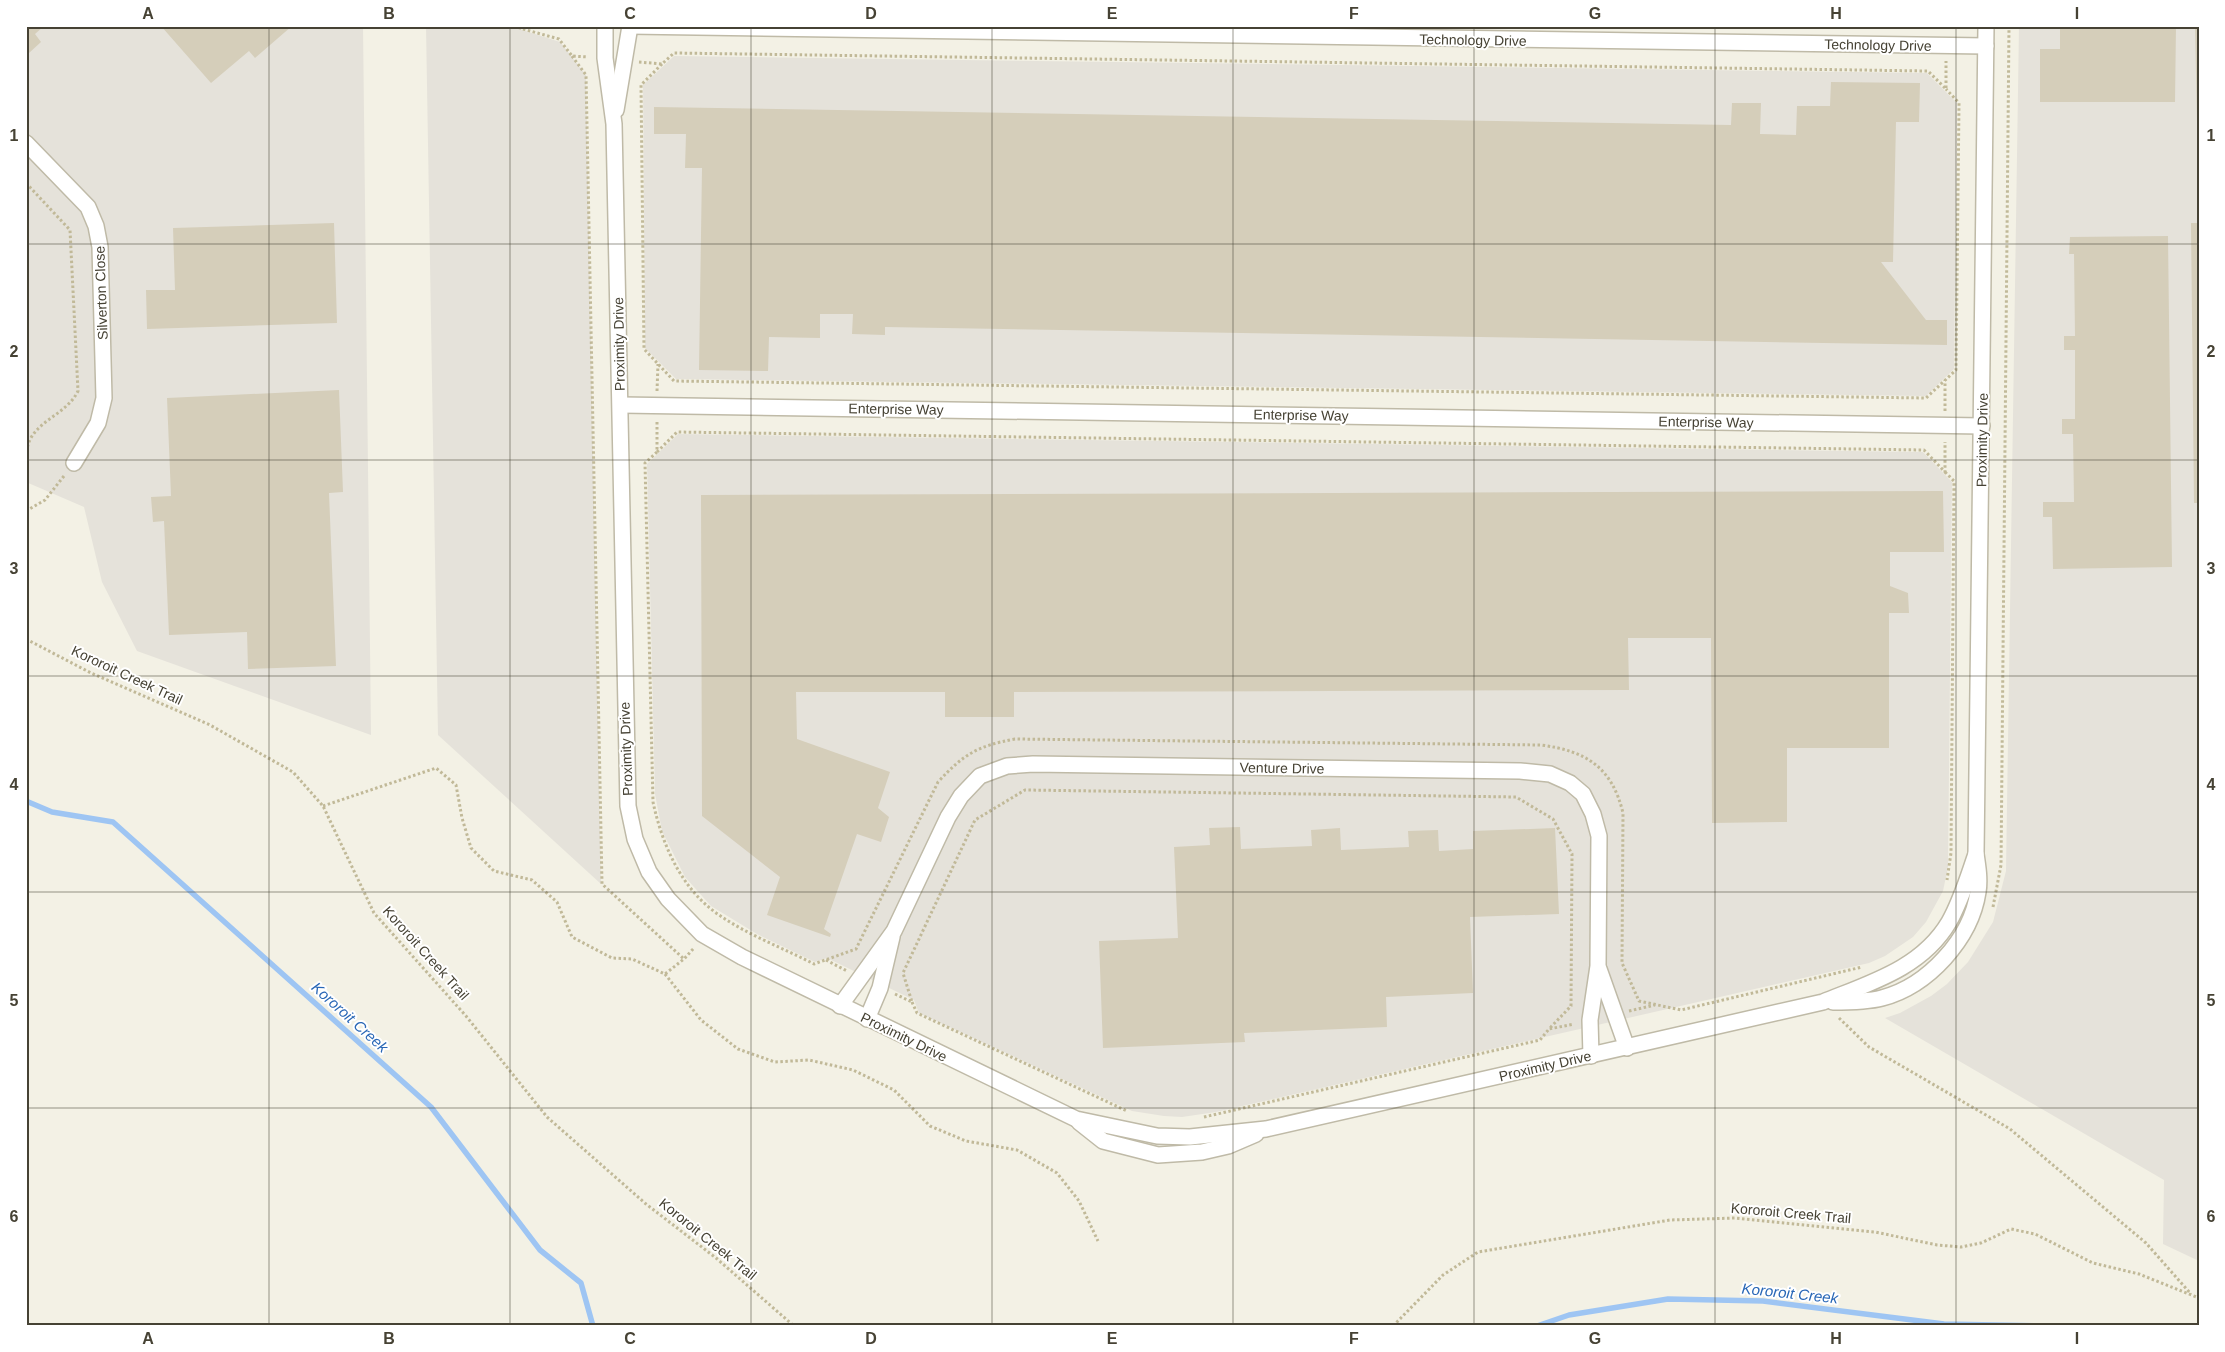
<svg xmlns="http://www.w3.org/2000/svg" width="2225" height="1352" font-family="Arial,sans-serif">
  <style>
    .industrial { fill: #e5e2da }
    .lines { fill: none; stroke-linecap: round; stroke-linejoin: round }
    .stream { stroke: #9ec5f3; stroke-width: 5.5 }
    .building { fill: #d5ceba }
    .minor-casing { stroke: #bfbaa7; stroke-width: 18 }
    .path { stroke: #c1b998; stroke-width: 3; stroke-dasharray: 2.5 2.5; stroke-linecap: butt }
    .minor { stroke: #fff; stroke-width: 15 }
    .grid { fill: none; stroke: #464234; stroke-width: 1; stroke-opacity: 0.55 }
    .labels { text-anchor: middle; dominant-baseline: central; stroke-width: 4; stroke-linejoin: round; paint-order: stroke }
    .street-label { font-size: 14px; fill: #464234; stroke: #fff }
    .water-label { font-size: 15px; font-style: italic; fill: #2967b6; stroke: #fff }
    .neatline { fill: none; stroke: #464234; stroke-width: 2 }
    .grid-label { font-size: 16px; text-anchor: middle; font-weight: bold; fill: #464234 }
  </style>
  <rect width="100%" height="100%" fill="#f3f1e5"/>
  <!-- industrial -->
  <g class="industrial">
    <path d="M 26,26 L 363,26 L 371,735 L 137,651 L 102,582 L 84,507 L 26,482 Z"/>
    <path d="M 426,26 L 510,26 L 560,42 L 586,75 L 601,884 L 438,735 Z"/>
    <path d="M 2019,26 L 2199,26 L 2199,1261 L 2163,1244 L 2164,1180 L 1885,1018 L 1900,1013 L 1931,996 L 1947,984 L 1968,962 L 1993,922 L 2006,871 Z"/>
    <path d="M 674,56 L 1927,73 L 1957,103 L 1954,369 L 1926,396 L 676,379 L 645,348 L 643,85 Z"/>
    <path d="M 678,434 L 1923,452 L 1952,482 L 1948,867 L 1943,891 L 1926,922 L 1913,937 L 1885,956 L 1869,963 L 1216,1112 L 1182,1117 L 1164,1116 L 1132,1111 L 919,1013 L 914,1000 L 827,958 L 815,962 L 757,934 L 711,906 L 685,877 L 662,831 L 655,794 L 647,464 Z"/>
  </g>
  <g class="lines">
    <!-- stream -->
    <g class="stream">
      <path d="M 26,801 L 52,812 L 113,822 L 431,1107 L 540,1250 L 581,1283 L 593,1326"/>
      <path d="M 1537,1326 L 1569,1315 L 1668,1299 L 1763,1301 L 1944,1324 L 2042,1326"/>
    </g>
  </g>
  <!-- building -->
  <g class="building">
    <path d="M 26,26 L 44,26 L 35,34 L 41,42 L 29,53 L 26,49 Z"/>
    <path d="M 161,26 L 292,26 L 255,58 L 249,51 L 211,83 Z"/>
    <path d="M 2060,26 L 2176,26 L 2175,102 L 2040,102 L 2040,49 L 2060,49 Z"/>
    <path d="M 2195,26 L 2199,26 L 2199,122 L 2197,122 Z"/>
    <path d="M 1831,82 L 1920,83 L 1919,122 L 1896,122 L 1893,262 L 1881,262 L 1926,320 L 1947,320 L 1947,345 L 885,327 L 885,335 L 852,334 L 853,314 L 820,314 L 820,338 L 769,337 L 768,371 L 699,370 L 702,168 L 685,168 L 686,134 L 654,134 L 654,107 L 1731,125 L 1732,103 L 1761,103 L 1760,134 L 1796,135 L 1797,106 L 1830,106 Z"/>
    <path d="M 334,223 L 337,323 L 147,329 L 146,290 L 175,290 L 173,228 Z"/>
    <path d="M 2191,223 L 2199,223 L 2199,503 L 2194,503 Z"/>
    <path d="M 2168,236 L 2172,567 L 2053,569 L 2052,517 L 2043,517 L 2043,502 L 2074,502 L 2073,434 L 2062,434 L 2062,419 L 2075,419 L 2075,350 L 2064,350 L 2064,336 L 2075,336 L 2074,254 L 2069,254 L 2070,237 Z"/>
    <path d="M 339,390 L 343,492 L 329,493 L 336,666 L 248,669 L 247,632 L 169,635 L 164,521 L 153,522 L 151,497 L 171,496 L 167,398 Z"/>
    <path d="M 1943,491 L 1944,552 L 1890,552 L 1890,586 L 1908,593 L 1909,613 L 1889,613 L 1889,748 L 1787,748 L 1787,822 L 1712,823 L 1711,638 L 1628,638 L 1629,690 L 1014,692 L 1014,717 L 945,717 L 945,692 L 796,692 L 797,739 L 890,772 L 878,808 L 889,817 L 881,842 L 857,834 L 824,929 L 831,934 L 830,937 L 767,915 L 780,877 L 702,816 L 701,495 Z"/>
    <path d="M 1240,827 L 1241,849 L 1312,846 L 1311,830 L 1340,828 L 1341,850 L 1409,847 L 1408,831 L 1438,830 L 1439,851 L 1473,849 L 1473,831 L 1555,828 L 1559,914 L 1470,917 L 1473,993 L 1386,997 L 1387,1027 L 1244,1033 L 1245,1042 L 1103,1048 L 1099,941 L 1178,938 L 1174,847 L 1210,845 L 1209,828 Z"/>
  </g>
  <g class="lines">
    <!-- minor casing -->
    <g class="minor-casing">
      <g id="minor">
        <path d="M 605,26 L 605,58 L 614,124 L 628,806 L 635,839 L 649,872 L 668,899 L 702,934 L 742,957 L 1076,1119 L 1157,1136 L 1190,1137 L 1266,1129 L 1823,1002 C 1870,983 1922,968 1949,922 C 1961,901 1968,877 1976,854"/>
        <path d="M 629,26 L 1986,46"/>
        <path d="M 616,110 L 630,26"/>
        <path d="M 26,143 L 88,207 L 96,226 L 100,247 L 104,398 L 98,423 L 74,463"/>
        <path d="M 621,405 L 1982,426"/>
        <path d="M 1599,969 L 1627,1048"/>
        <path d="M 1833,1002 C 1849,1002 1867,1002 1882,998 C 1928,986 1971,939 1978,892 C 1980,880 1978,867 1976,854 L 1986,26"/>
        <path d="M 840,1006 L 894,931 L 948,817 L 961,796 L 980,776 L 1007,766 L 1033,764 L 1520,771 L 1550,774 L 1570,783 L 1583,794 L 1593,814 L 1599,836 L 1598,966 L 1590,1020 L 1591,1056"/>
        <path d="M 867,1019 L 880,988 L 892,937"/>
        <path d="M 1079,1122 L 1103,1141 L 1158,1155 L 1202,1152 L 1228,1146 L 1256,1134"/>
      </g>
    </g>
    <!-- path -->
    <g class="path">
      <path d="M 514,26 L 523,29 L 525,26"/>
      <path d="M 523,29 L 559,39 L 572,56 L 588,57"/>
      <path d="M 572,56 L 586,75 L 602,884 L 684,959"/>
      <path d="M 639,62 L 662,64 L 674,53 L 1928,71 L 1946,89 L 1946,61"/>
      <path d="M 662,64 L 641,85 L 644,349 L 674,381 L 1926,398 L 1956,370 L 1959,103 L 1946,89"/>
      <path d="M 26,183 L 70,230 L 78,391 C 66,416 32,421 27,449"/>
      <path d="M 657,391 L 658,364"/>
      <path d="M 1945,411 L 1945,380"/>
      <path d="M 657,422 L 657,452 L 677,432 L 1924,450 L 1945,472 L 1945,442"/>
      <path d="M 657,452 L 645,463 L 653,802 C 662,844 681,889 719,915 C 748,935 783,948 814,964 L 856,949 L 938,782 C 964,754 977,746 1015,739 L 1541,745 C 1586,751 1612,767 1623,813 L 1622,963 L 1639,1001 L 1681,1010 L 1862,967"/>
      <path d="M 1945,472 L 1954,481 L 1951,853 L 1947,880"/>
      <path d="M 26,511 L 45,500 L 64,476"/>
      <path d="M 26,639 L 91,673 L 210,725 L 293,772 L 323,806 L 374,913 L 466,1016 L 547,1117 L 646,1204 L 716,1258 L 794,1326"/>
      <path d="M 323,806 L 436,768 L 456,785 L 462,818 L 471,848 L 494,871 L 532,880 L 557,902 L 572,937 L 612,958 L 632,959 L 665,974 L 684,959 L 694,948"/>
      <path d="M 1993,907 L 2001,865 L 2009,26"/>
      <path d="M 826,960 L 847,971"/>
      <path d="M 665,974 L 701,1020 L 738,1049 L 775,1062 L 809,1060 L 853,1070 L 894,1090 L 930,1126 L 966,1141 L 1017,1150 L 1057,1173 L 1079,1201 L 1098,1241"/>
      <path d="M 895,994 L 912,1002 L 903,973 L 975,820 L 1025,790 L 1516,797 L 1553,819 L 1572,854 L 1571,1006 L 1549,1029 L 1574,1024"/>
      <path d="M 912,1002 L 917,1013 L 1127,1111"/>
      <path d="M 1629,1011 L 1655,1005"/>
      <path d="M 1839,1018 L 1869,1047 L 2010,1129 L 2146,1243 L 2191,1294"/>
      <path d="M 1204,1117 L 1540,1040 L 1549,1029"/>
      <path d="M 1393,1326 L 1443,1275 L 1478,1252 L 1670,1220 L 1735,1218 L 1875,1232 L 1937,1245 L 1961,1247 L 1981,1243 L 2011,1229 L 2035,1234 L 2093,1263 L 2139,1274 L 2199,1298"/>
    </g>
    <!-- minor -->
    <use href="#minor" class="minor"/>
  </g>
  <!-- grid -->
  <path class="grid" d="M 269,26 L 269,1326M 510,26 L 510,1326M 751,26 L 751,1326M 992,26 L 992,1326M 1233,26 L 1233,1326M 1474,26 L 1474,1326M 1715,26 L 1715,1326M 1956,26 L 1956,1326M 26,244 L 2199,244M 26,460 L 2199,460M 26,676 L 2199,676M 26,892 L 2199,892M 26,1108 L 2199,1108"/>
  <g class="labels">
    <!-- street labels -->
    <g class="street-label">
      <text transform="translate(1473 40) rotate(1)">Technology Drive</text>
      <text transform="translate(1878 45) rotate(1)">Technology Drive</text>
      <text transform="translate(101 293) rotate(-92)">Silverton Close</text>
      <text transform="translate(619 344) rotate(-91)">Proximity Drive</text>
      <text transform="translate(896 409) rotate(1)">Enterprise Way</text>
      <text transform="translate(1301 415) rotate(1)">Enterprise Way</text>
      <text transform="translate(1706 422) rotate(1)">Enterprise Way</text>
      <text transform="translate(1982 440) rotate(-89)">Proximity Drive</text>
      <text transform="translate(127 675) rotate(25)">Kororoit Creek Trail</text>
      <text transform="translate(626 749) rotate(-92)">Proximity Drive</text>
      <text transform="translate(1282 768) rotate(1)">Venture Drive</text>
      <text transform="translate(426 953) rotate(48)">Kororoit Creek Trail</text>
      <text transform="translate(904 1037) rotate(26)">Proximity Drive</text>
      <text transform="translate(1545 1066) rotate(-13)">Proximity Drive</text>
      <text transform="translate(1791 1213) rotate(5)">Kororoit Creek Trail</text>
      <text transform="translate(708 1239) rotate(39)">Kororoit Creek Trail</text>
    </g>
    <!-- water labels -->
    <g class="water-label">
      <text transform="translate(350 1017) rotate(42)">Kororoit Creek</text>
      <text transform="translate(1790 1293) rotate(6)">Kororoit Creek</text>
    </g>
  </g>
  <!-- border -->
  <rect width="2225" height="1352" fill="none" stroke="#ffffff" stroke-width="55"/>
  <rect x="28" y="28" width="2170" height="1296" class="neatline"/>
  <g class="grid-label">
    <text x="148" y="19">A</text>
    <text x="389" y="19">B</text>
    <text x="630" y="19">C</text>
    <text x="871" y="19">D</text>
    <text x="1112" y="19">E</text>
    <text x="1354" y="19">F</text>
    <text x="1595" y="19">G</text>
    <text x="1836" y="19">H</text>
    <text x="2077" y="19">I</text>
    <text x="14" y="141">1</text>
    <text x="2211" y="141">1</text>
    <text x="14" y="357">2</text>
    <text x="2211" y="357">2</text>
    <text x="14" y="574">3</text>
    <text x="2211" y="574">3</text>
    <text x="14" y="790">4</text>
    <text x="2211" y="790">4</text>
    <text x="14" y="1006">5</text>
    <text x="2211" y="1006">5</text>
    <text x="14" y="1222">6</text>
    <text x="2211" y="1222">6</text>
    <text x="148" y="1344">A</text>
    <text x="389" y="1344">B</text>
    <text x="630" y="1344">C</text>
    <text x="871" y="1344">D</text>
    <text x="1112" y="1344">E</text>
    <text x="1354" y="1344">F</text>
    <text x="1595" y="1344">G</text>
    <text x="1836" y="1344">H</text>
    <text x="2077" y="1344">I</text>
  </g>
</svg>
